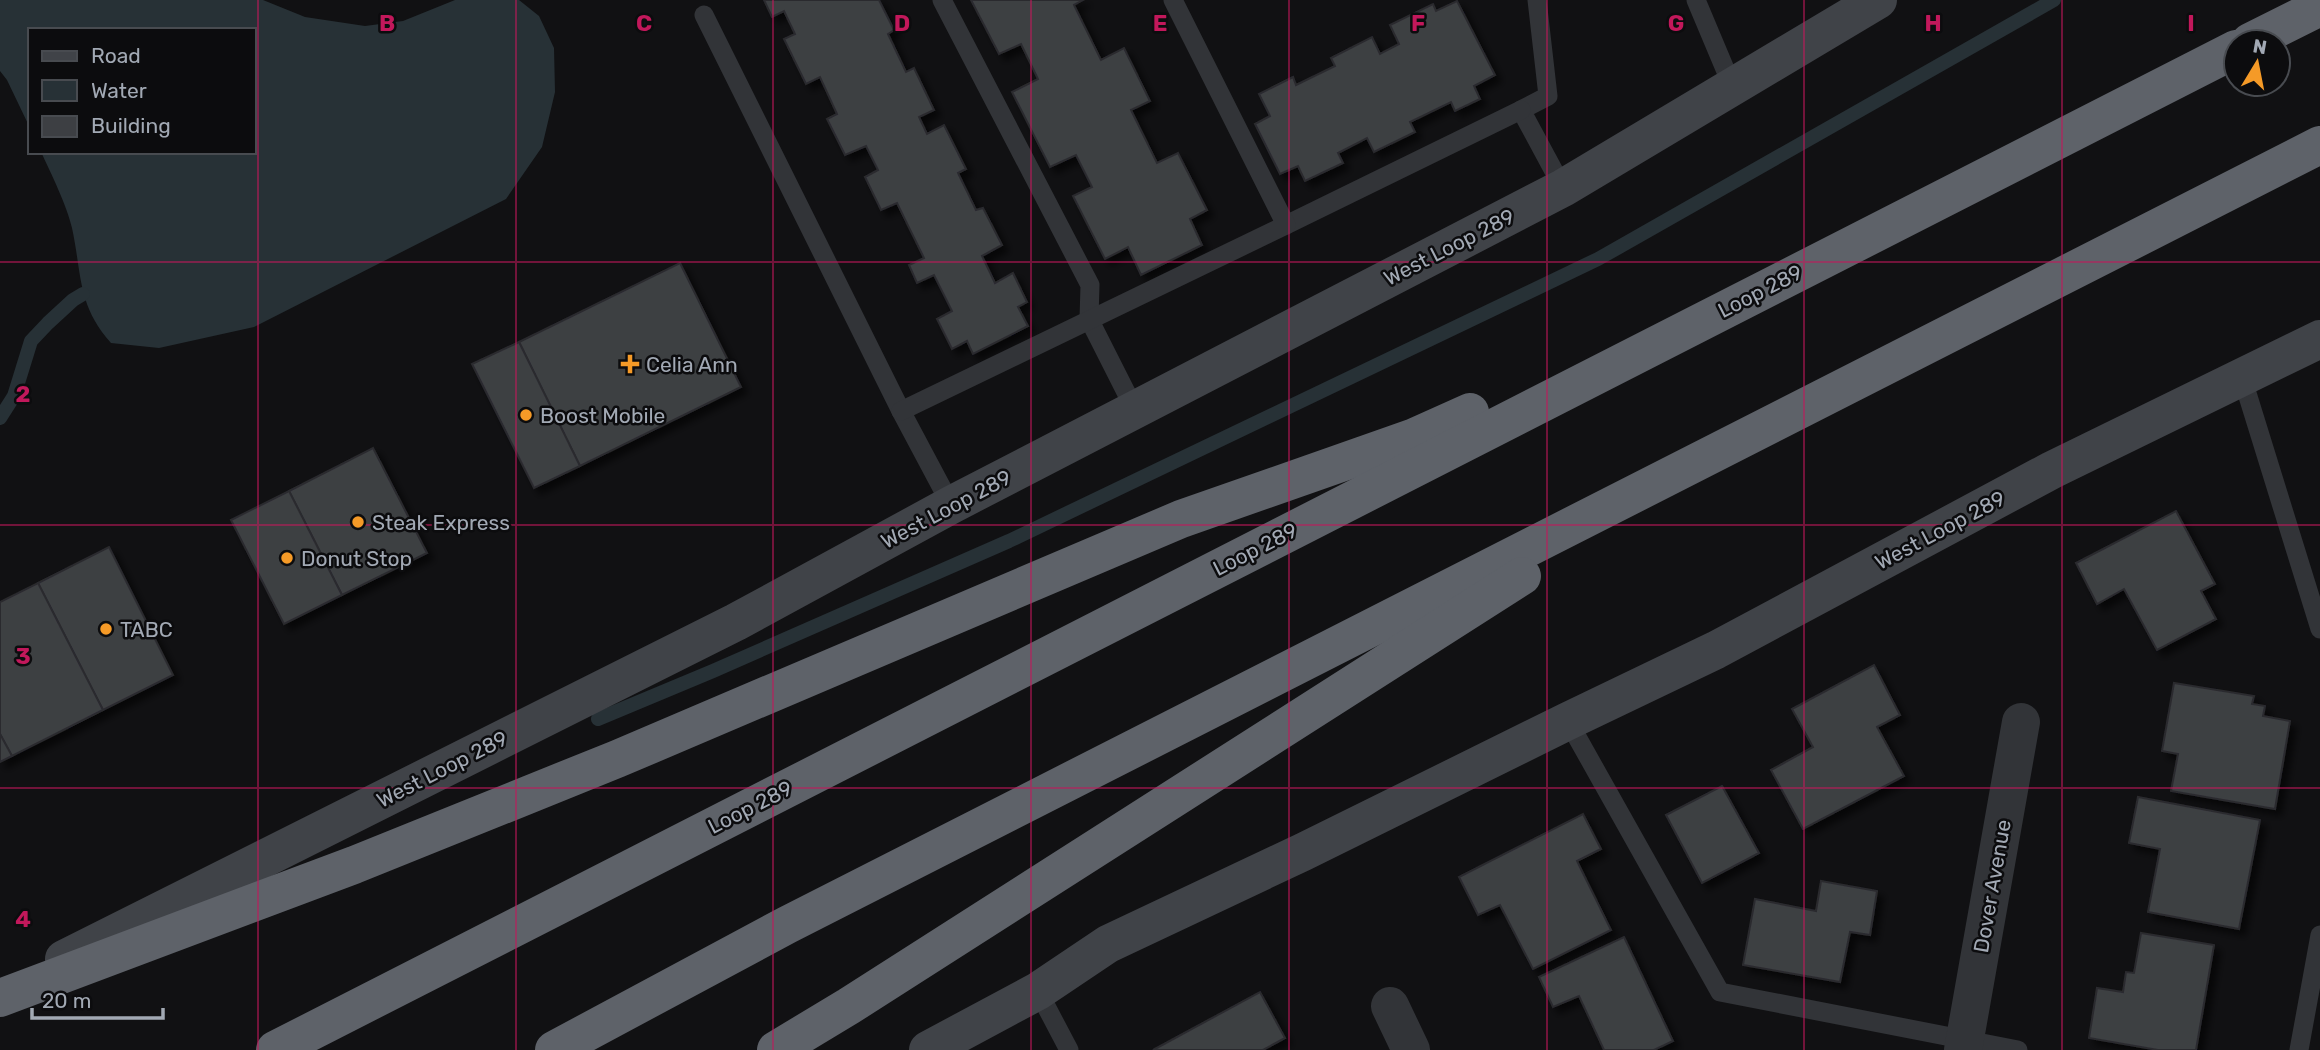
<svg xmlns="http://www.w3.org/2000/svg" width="2320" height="1050" font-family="Rubik,sans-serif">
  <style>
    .water { fill: #273136 }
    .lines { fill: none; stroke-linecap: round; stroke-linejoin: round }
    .stream { stroke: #273136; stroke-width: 14 }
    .building { fill: #3d3f43; stroke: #2b2b2f; stroke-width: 2; filter: url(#shadow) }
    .lane { stroke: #323438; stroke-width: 19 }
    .street { stroke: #323438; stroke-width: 38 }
    .secondary { stroke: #404348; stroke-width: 38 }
    .highway { stroke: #5e6269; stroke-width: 38 }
    .grid { fill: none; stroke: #c2185b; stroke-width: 2; stroke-opacity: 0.55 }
    .poi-dot { fill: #f59a27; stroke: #0c0c0e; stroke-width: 2.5 }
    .labels { text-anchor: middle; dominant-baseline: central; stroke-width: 5; stroke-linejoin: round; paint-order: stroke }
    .street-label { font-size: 21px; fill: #a2a9b4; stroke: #0c0c0e }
    .poi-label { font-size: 21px; fill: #a2a9b4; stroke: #0c0c0e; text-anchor: start }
    .grid-label { font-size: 23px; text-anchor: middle; font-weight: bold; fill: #c2185b; stroke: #0c0c0e; stroke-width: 5; stroke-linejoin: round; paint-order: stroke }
  </style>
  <defs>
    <filter id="shadow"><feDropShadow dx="6" dy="6" stdDeviation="3.5" flood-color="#0009"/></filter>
  </defs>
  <rect width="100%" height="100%" fill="#111113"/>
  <!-- water -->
  <path class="water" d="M 0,0 L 263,0 L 305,17 L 365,26 L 403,21 L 455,0 L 519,0 L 539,16 L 554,48 L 555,92 L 542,147 L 506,199 L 254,327 L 159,348 L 111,343 C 77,305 82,274 72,228 C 67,206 51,173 41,152 L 254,152 L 254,30 L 30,30 L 30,128 L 7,80 L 0,71 Z"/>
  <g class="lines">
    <!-- stream -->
    <g class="stream">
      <path d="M 0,418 L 14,396 L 31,341 L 48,323 L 73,300 L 83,294"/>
      <path d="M 598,719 L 713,671 L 1009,541 L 1598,259 L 2054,0"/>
    </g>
  </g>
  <!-- building -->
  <g class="building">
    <path d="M 764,0 L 879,0 L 894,30 L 888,34 L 906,72 L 914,68 L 934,110 L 919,117 L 927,134 L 944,125 L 966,169 L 958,173 L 976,210 L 983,208 L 1002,245 L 982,256 L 995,283 L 1013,273 L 1027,302 L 1018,307 L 1028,326 L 973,354 L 967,341 L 952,349 L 937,319 L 952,311 L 934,275 L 917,283 L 909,265 L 924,258 L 897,203 L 881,210 L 865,177 L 878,170 L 866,146 L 845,155 L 827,119 L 837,114 L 820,77 L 806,84 L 784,39 L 795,34 L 784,11 L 772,17 Z"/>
    <path d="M 971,0 L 1083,0 L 1074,5 L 1101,60 L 1124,48 L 1150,101 L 1131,110 L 1157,163 L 1178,153 L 1207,210 L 1190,219 L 1202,245 L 1141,275 L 1128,247 L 1105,259 L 1073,196 L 1092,187 L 1076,155 L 1050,167 L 1012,92 L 1038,79 L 1021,44 L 999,54 Z"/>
    <path d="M 1457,1 L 1495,75 L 1474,86 L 1480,99 L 1455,111 L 1451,102 L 1410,122 L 1415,132 L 1374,152 L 1367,138 L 1338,153 L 1343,163 L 1305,181 L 1298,166 L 1280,174 L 1255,124 L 1270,116 L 1259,94 L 1293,77 L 1296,85 L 1335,66 L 1331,58 L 1372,37 L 1380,54 L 1399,44 L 1390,25 L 1433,4 L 1436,11 Z"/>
    <path d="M 680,263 L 741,387 L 580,466 L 519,342 Z"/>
    <path d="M 519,342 L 580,466 L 534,488 L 472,364 Z"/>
    <path d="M 373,448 L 427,553 L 342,595 L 289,491 Z"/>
    <path d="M 289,491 L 342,595 L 284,624 L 231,520 Z"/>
    <path d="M 2176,511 L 2215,584 L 2201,591 L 2216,619 L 2157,650 L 2124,589 L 2097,604 L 2076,563 Z"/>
    <path d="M 109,547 L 173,675 L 103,710 L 38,583 Z"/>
    <path d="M 38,583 L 103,710 L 12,756 L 0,734 L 0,602 Z"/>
    <path d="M 1874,665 L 1900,715 L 1877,727 L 1904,776 L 1803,829 L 1771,770 L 1813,747 L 1792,709 Z"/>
    <path d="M 2174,683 L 2254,696 L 2252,704 L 2265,706 L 2263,716 L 2290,721 L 2275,809 L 2171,791 L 2178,754 L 2162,751 Z"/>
    <path d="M 0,734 L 12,756 L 0,762 Z"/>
    <path d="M 1722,786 L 1759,853 L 1702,883 L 1666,815 Z"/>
    <path d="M 2138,797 L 2260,820 L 2239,929 L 2148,912 L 2160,849 L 2129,843 Z"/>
    <path d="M 1583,814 L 1601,849 L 1577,861 L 1611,930 L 1533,969 L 1500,905 L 1478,915 L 1459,877 Z"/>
    <path d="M 1821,881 L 1877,891 L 1870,935 L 1850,932 L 1840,982 L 1743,965 L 1755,899 L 1816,911 Z"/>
    <path d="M 2141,933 L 2214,945 L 2196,1050 L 2158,1050 L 2089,1038 L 2097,988 L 2123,992 L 2126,972 L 2134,973 Z"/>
    <path d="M 1624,937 L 1673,1041 L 1654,1050 L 1604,1050 L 1579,996 L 1553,1007 L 1539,977 Z"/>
    <path d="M 1260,992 L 1285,1038 L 1263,1050 L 1153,1050 Z"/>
  </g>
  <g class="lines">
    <!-- lane -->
    <g class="lane">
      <path d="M 942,0 L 1090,285 L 1089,319 L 1135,410"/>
      <path d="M 1537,0 L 1548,96 L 1521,110 L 1563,188"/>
      <path d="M 1696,0 L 1733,88"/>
      <path d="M 704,15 L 901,411 L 951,505"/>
      <path d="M 1286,225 L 1521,110"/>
      <path d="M 2242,377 L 2320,629"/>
      <path d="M 901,411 L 1286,225 L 1173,0"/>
      <path d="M 1568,721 L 1720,992 L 2018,1050"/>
      <path d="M 1038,991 L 1069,1050"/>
      <path d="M 2299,1050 L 2320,935"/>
    </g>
    <!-- street -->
    <g class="street">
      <path d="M 1390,1006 L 1411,1050"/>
      <path d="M 1963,1050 L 2021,722"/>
    </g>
    <!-- secondary -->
    <g class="secondary">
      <path d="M 64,959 L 736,622 L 951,505 L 1563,188 L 1878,0"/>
      <path d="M 928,1050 L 1038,991 L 1108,944 L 1303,852 L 1568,721 L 1716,650 L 2052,470 L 2320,339"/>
    </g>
    <!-- highway -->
    <g class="highway">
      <path d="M 2250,42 L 2320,7"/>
      <path d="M 0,998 L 354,865 L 617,759 L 1181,519 L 1412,438 L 1470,412"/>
      <path d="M 275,1050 L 2236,49"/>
      <path d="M 554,1050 L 787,925 L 2320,145"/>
      <path d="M 776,1050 L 849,1006 L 1522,576"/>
    </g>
  </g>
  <!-- grid -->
  <path class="grid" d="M 258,0 L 258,1050M 516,0 L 516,1050M 773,0 L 773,1050M 1031,0 L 1031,1050M 1289,0 L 1289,1050M 1547,0 L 1547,1050M 1804,0 L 1804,1050M 2062,0 L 2062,1050M 0,262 L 2320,262M 0,525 L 2320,525M 0,788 L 2320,788"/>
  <!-- markers -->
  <g class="poi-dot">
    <path d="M626.5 353.5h7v7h7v7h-7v7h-7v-7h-7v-7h7z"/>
    <circle cx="526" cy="415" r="7"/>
    <circle cx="358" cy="522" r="7"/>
    <circle cx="287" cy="558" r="7"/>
    <circle cx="106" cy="629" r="7"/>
  </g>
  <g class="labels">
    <!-- street labels -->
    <g class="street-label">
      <text transform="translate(1449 247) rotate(-27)">West Loop 289</text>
      <text transform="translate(1760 291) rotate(-27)">Loop 289</text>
      <text transform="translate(946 509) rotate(-28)">West Loop 289</text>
      <text transform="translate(1940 530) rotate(-28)">West Loop 289</text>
      <text transform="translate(1255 549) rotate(-27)">Loop 289</text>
      <text transform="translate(442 769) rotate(-27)">West Loop 289</text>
      <text transform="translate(750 807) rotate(-27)">Loop 289</text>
      <text transform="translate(1992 886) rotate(-80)">Dover Avenue</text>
    </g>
    <!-- poi labels -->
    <g class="poi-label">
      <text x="646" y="364">Celia Ann</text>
      <text x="540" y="415">Boost Mobile</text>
      <text x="372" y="522">Steak Express</text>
      <text x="301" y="558">Donut Stop</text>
      <text x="120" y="629">TABC</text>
    </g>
  </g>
  <g class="grid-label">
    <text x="387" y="31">B</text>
    <text x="644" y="31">C</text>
    <text x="902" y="31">D</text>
    <text x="1160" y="31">E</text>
    <text x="1418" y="31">F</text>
    <text x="1676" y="31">G</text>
    <text x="1933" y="31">H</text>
    <text x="2191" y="31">I</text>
    <text x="23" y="402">2</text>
    <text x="23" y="664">3</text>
    <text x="23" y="927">4</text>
  </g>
  <!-- legend -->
  <rect x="28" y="28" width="228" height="126" fill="#0c0c0e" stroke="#484b50" stroke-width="2"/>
  <rect x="42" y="51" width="35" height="10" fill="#404348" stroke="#484b50" stroke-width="2"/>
  <text x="91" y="63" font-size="21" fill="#a2a9b4">Road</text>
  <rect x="42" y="80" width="35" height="21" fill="#273136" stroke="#484b50" stroke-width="2"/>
  <text x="91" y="98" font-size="21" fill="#a2a9b4">Water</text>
  <rect x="42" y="116" width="35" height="21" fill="#3d3f43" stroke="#484b50" stroke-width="2"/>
  <text x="91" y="133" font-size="21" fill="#a2a9b4">Building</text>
  <!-- north arrow -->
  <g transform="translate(2257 63) rotate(10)"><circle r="33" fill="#0c0c0e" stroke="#484b50" stroke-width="2"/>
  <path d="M0-5L12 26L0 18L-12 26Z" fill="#f59a27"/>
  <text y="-10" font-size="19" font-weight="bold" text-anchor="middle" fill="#a2a9b4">N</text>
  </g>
  <!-- scale -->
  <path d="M32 1008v10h131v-10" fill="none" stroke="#a2a9b4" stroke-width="3.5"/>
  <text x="42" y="1008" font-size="21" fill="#a2a9b4" stroke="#0c0c0e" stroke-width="5" paint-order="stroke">20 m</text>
</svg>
